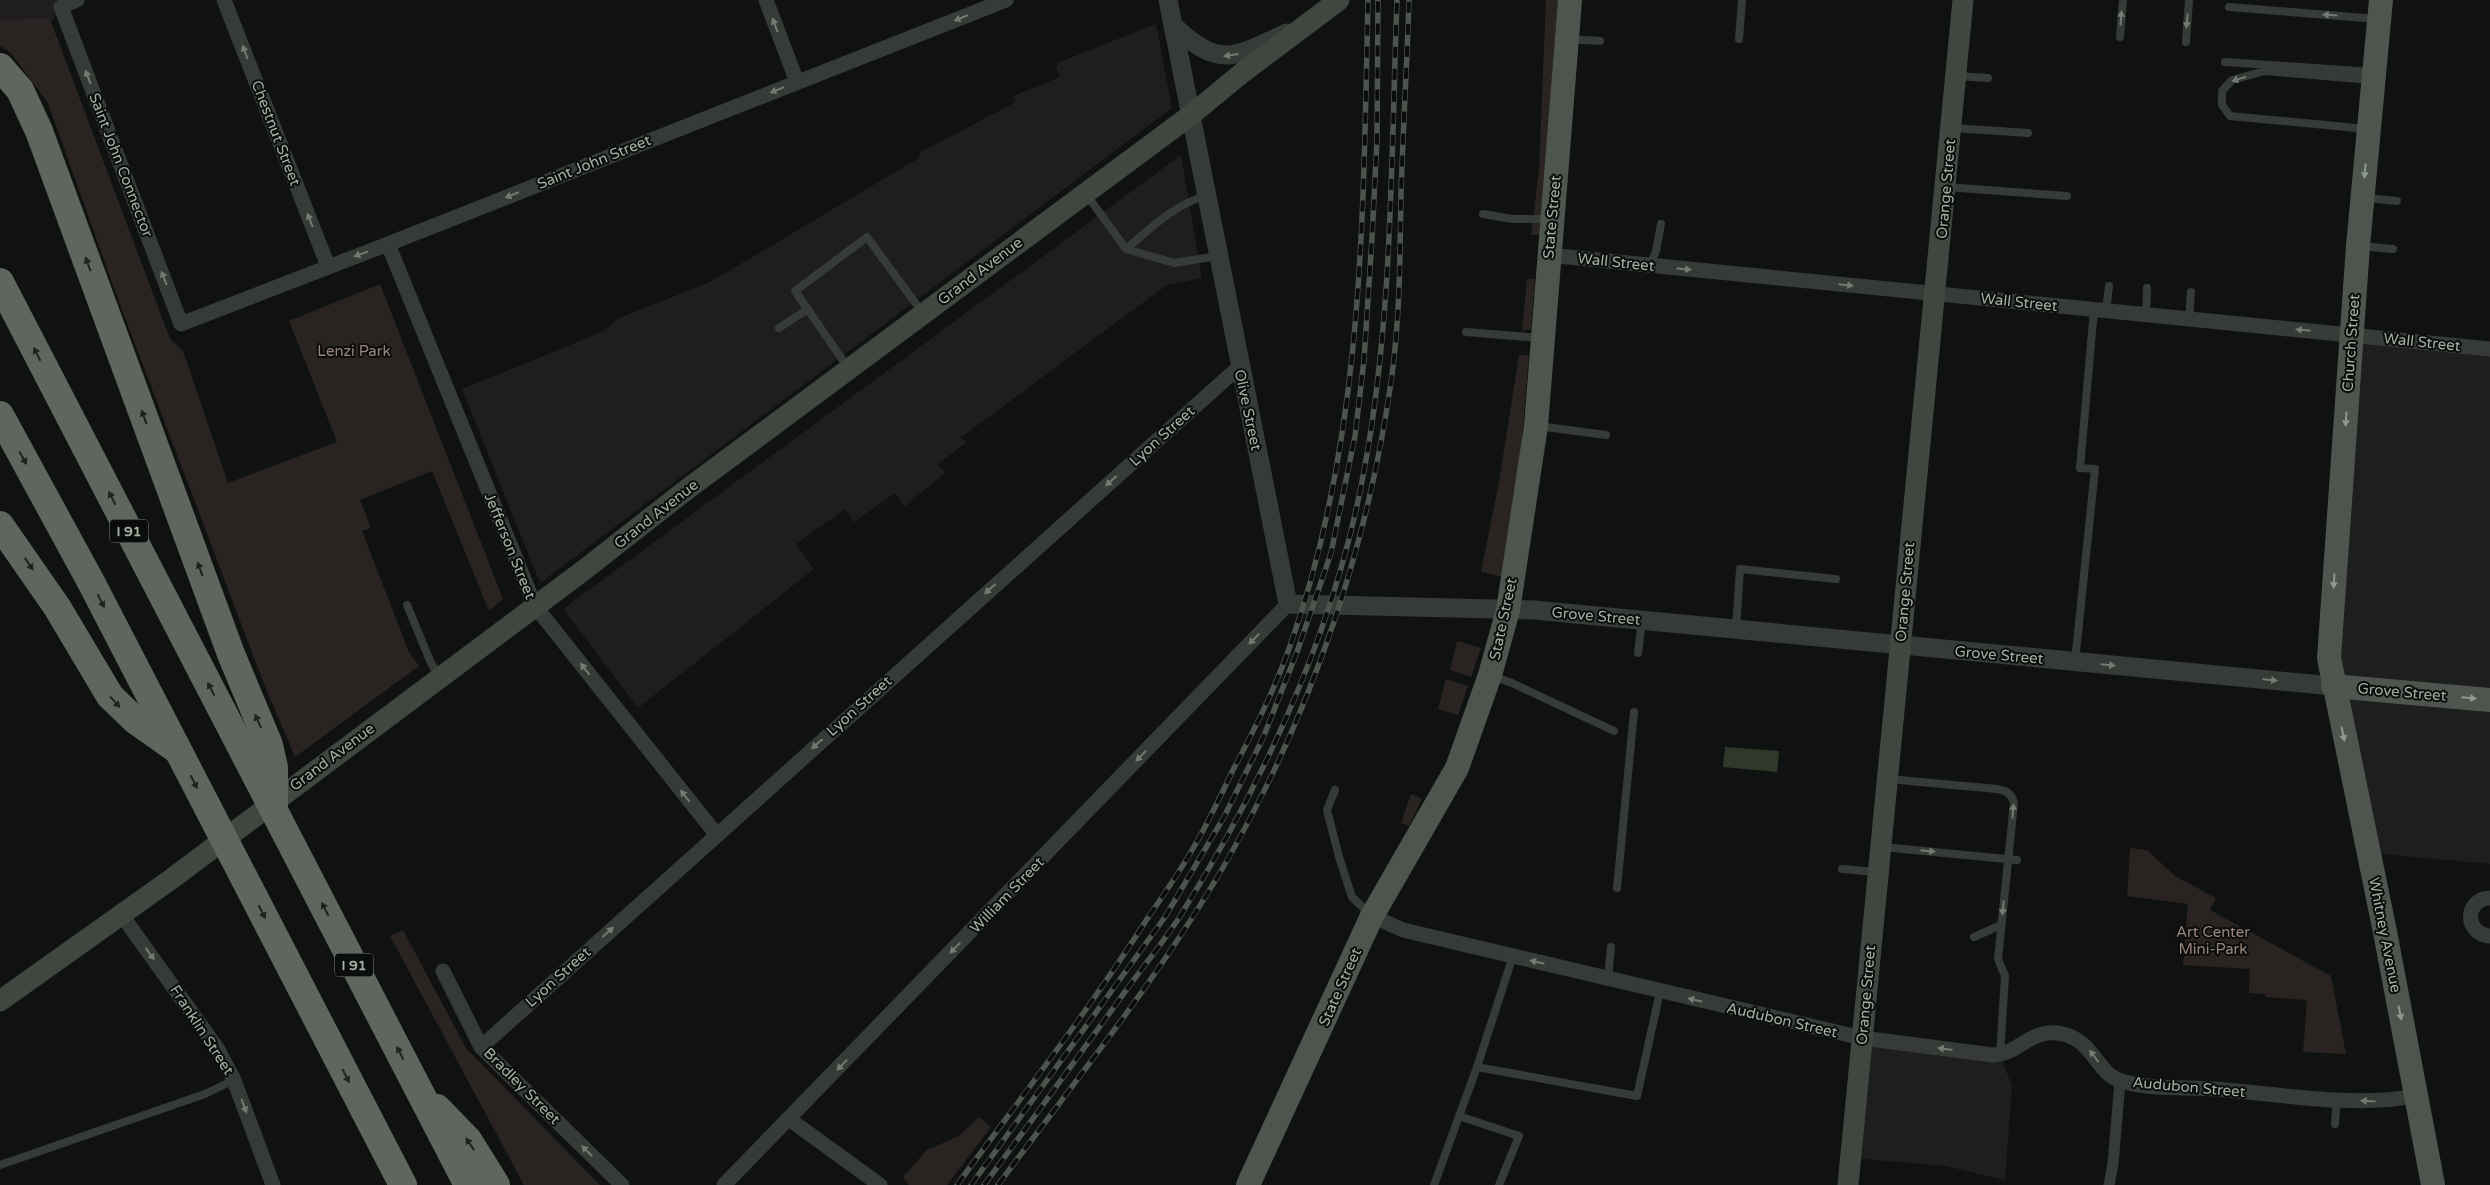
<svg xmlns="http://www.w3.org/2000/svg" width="2490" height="1185" font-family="'Varela Round',sans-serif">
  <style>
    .built { fill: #1d1e1d }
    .green { fill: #292421 }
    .water { fill: #30382b }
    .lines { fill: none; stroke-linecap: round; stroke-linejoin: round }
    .service { stroke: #373b37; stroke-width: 8 }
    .pedestrian { stroke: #373b37; stroke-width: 11 }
    .minor { stroke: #373b37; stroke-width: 15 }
    .tertiary { stroke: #373b37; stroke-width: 19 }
    .secondary { stroke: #404640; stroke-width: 21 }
    .primary { stroke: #4e554e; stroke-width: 24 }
    .motorway { stroke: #5e665e; stroke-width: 28 }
    .rail-casing { stroke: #4d534d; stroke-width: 5.5 }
    .rail { stroke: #0b0c0c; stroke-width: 4; stroke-dasharray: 11; stroke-linecap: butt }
    .oneway { fill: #737c72 }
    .oneway2 { fill: #8e9a8e }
    .oneway3 { fill: #202220 }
    .labels { text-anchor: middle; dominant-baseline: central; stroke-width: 4; stroke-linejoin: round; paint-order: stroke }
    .shield { fill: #0b0c0c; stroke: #768076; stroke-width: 1 }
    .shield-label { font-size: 14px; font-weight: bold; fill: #a4b1a3 }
    .street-label { font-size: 15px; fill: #a4b1a3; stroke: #0b0c0c }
    .park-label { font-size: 15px; fill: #9a867c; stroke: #0b0c0c }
  </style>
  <rect width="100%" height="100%" fill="#101211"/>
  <!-- built -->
  <g class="built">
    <path d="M 0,0 L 57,0 L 54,20 L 0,20 Z"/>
    <path d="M 1156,24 L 1172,108 L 540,583 L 462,389 L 604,331 L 617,319 L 710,282 L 919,158 L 921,152 L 1016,102 L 1013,96 L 1060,77 L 1056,68 L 1060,62 Z"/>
    <path d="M 1181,155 L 1202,278 L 1167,285 L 960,438 L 967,442 L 938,464 L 945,473 L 904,507 L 895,493 L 854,522 L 845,509 L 796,544 L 814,569 L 638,708 L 563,609 Z"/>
    <path d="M 2351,335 L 2490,349 L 2490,864 L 2369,853 L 2337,706 Z"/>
    <path d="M 1862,1038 L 2000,1055 L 2012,1086 L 2005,1180 L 1945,1166 L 1851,1158 Z"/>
  </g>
  <!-- green -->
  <g class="green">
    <path d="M 1546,0 L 1558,0 L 1540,235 L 1531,235 L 1539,170 Z"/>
    <path d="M 21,19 L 50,19 L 170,339 L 183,351 L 228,483 L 337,442 L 289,321 L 380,284 L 503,599 L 489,611 L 432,471 L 360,500 L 371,528 L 362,531 L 409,652 L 419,666 L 295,757 L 266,689 L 119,302 L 48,103 L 11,53 L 0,46 L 0,20 Z"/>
    <path d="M 1527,279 L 1535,279 L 1531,330 L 1522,330 Z"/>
    <path d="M 1519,355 L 1529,355 L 1519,474 L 1504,577 L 1481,572 L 1499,482 Z"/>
    <path d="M 1457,641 L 1481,648 L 1471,677 L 1450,670 Z"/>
    <path d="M 1446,679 L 1468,686 L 1458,715 L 1438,709 Z"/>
    <path d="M 1411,794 L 1422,799 L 1409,826 L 1401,823 Z"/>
    <path d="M 2130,848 L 2147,850 L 2175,876 L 2216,898 L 2210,910 L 2331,976 L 2346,1054 L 2303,1052 L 2307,1000 L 2265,997 L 2265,994 L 2249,993 L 2250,969 L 2183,965 L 2188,904 L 2127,896 Z"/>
    <path d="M 403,930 L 466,1048 L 600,1185 L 524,1185 L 390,936 Z"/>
    <path d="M 979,1117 L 991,1127 L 947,1185 L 909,1185 L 903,1177 L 927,1150 L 959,1136 Z"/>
  </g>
  <!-- water -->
  <path class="water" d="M 1725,747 L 1779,751 L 1777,772 L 1723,767 Z"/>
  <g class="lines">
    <!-- service -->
    <g class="service">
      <path d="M 2229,7 L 2377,19"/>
      <path d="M 2120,37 L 2123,0"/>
      <path d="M 1569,39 L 1600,41"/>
      <path d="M 1739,39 L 1742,0"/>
      <path d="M 2186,42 L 2189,0"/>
      <path d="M 2225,62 L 2373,72"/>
      <path d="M 1957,76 L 1988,78"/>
      <path d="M 1953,128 L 2028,133"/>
      <path d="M 2367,129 L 2230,116 L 2222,105 L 2222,91 L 2232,80 L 2265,71 L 2371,80"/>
      <path d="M 1946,187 L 2067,196"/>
      <path d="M 1086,194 L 1126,249 L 1174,263 L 1218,256"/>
      <path d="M 2365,198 L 2397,201"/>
      <path d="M 1483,214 L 1512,219 L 1550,219"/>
      <path d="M 2360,246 L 2393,249"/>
      <path d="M 1126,249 C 1151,228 1174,205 1205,196"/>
      <path d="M 1650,265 L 1656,251 L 1661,224"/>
      <path d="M 2106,311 L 2109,286"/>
      <path d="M 2146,315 L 2147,288"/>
      <path d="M 2189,319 L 2191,292"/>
      <path d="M 779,328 L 808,309"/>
      <path d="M 1466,332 L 1540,338"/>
      <path d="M 849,369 L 795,291 L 867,237 L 922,312"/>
      <path d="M 1538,426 L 1606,435"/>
      <path d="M 407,605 L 431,663 L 440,677"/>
      <path d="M 1736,629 L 1740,569 L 1836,579"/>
      <path d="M 1638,653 L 1642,620"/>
      <path d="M 2075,662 L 2095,469 L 2080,468 L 2094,310"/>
      <path d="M 1492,676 L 1512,683 L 1614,731"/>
      <path d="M 1888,779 L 1997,789 C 2007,791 2011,793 2014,803 L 1998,959 L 2005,976 L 2000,1055"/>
      <path d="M 1335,790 L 1327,810 L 1339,857 L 1352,897 L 1371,915"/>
      <path d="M 1882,847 L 2017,860"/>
      <path d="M 1842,869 L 1877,872"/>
      <path d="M 1617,888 L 1634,712"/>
      <path d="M 1974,937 L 2001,925"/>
      <path d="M 1608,979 L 1611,947"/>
      <path d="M 1477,1067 L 1637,1096 L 1660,992"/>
      <path d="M 1459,1116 L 1519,1136 L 1499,1185"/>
      <path d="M 2335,1124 L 2337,1098"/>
      <path d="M 0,1165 L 205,1094 L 234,1080"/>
      <path d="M 1434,1185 L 1477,1067 L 1513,956"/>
    </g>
    <!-- pedestrian -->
    <path class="pedestrian" d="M 2109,1185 L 2113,1164 L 2120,1081"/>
    <!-- minor -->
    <g class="minor">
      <path d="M 77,0 L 61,7 L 181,324 L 388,244 L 1006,0"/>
      <path d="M 224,0 L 328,266"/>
      <path d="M 766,0 L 797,82"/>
      <path d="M 388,244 L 535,606 L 716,834"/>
      <path d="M 1548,255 L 2490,349"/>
      <path d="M 2490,898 C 2464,899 2464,934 2490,936"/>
      <path d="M 121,914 L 217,1048 L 234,1080 L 273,1185"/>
      <path d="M 1372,916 L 1403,930 L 1862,1038 L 1993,1055 C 2020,1054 2030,1027 2063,1034 C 2094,1041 2097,1074 2121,1081 C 2151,1090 2185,1087 2215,1089 C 2280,1094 2352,1108 2416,1096"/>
      <path d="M 443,971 L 481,1047 L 622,1185"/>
      <path d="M 481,1047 L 1239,367"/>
      <path d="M 789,1119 L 880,1185"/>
      <path d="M 724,1185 L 1288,604"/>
    </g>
    <!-- tertiary -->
    <g class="tertiary">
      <path d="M 1168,0 L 1288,604 L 1534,610 L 2333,686"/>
      <path d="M 1173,25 C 1220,70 1234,57 1287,33"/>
    </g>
    <!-- secondary -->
    <g class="secondary">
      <path d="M 0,1001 L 170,880 L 584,570 L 686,490 L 1191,115 L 1242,73 L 1339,0"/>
      <path d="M 1848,1185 L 1963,0"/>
    </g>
    <!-- primary -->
    <g class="primary">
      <path d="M 2381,0 L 2358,246 L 2329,658 L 2385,932 L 2433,1185"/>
      <path d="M 2333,686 L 2490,700"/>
      <path d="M 1248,1185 L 1372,916 L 1457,768 L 1490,675 L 1508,610 L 1536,426 L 1570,0"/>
    </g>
    <!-- motorway -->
    <g class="motorway">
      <path d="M 0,67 L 20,90 L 39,131 L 231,654 L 269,745 L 274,767 L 274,806"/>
      <path d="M 0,282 L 468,1185"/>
      <path d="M 0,415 L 91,582 L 403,1185"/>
      <path d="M 0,525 L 57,607 L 110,696 L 135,720 L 176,749"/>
      <path d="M 437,1108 L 468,1140 L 496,1185"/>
    </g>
    <!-- rail casing -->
    <g class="rail-casing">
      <g id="rail">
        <path d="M 957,1185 C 1022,1096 1090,1009 1149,916 C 1165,893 1181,870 1195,845 C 1209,821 1221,795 1233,770 C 1254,730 1275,689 1290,646 C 1364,437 1363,219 1368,0"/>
        <path d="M 971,1185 L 1165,917 L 1224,817 L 1263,738 L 1297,652 L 1331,553 L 1355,436 L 1364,360 L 1372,238 L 1377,140 L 1378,0"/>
        <path d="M 984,1185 C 1028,1126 1071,1066 1114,1007 C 1135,977 1159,948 1179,918 C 1264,782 1335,630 1364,471 C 1393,316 1391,157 1397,0"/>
        <path d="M 998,1185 C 1077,1078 1163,973 1229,857 C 1313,709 1369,543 1392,375 C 1400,315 1400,254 1401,194 C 1403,129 1407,65 1409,0"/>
      </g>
    </g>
    <!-- rail -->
    <use href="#rail" class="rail"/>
  </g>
  <!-- one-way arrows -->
  <defs><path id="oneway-solid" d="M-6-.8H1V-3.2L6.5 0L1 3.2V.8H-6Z" transform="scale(1.25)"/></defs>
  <g class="oneway">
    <use href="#oneway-solid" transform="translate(2330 15) rotate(-176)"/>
    <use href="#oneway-solid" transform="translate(961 18) rotate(158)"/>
    <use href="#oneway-solid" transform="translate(2121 18) rotate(-86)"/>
    <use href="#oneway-solid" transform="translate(2187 21) rotate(95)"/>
    <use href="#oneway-solid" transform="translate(775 25) rotate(-110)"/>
    <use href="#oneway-solid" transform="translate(245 52) rotate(-111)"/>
    <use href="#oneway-solid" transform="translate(1231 55) rotate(172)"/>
    <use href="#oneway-solid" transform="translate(88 77) rotate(-111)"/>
    <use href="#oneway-solid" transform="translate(2239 79) rotate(162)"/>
    <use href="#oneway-solid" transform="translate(777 90) rotate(158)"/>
    <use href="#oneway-solid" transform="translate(512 195) rotate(158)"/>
    <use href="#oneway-solid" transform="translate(310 220) rotate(-111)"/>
    <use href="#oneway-solid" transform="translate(361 254) rotate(161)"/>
    <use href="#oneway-solid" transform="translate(1684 269) rotate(6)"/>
    <use href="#oneway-solid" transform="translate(164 278) rotate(-111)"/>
    <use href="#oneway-solid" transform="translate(1846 285) rotate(6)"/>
    <use href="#oneway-solid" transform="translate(2303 330) rotate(-174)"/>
    <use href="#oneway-solid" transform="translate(1111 481) rotate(138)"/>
    <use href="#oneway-solid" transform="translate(990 589) rotate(138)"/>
    <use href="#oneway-solid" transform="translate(1254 639) rotate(134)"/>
    <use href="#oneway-solid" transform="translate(2108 665) rotate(5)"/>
    <use href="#oneway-solid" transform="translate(585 669) rotate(-128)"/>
    <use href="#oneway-solid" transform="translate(2270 680) rotate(5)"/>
    <use href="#oneway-solid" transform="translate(817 744) rotate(138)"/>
    <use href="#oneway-solid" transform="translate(1141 756) rotate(134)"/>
    <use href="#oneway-solid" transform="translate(685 796) rotate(-128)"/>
    <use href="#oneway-solid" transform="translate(2013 811) rotate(-85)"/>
    <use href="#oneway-solid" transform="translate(1928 851) rotate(6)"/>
    <use href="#oneway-solid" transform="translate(2003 908) rotate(96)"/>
    <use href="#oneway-solid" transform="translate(608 932) rotate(-42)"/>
    <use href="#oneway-solid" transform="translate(955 948) rotate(134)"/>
    <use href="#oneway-solid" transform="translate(150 954) rotate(54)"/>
    <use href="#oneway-solid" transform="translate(1537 962) rotate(-167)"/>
    <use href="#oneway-solid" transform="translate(1695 1000) rotate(-167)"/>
    <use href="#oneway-solid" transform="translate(1945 1049) rotate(-172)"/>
    <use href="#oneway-solid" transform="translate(2094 1056) rotate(-127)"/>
    <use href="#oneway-solid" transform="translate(842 1065) rotate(134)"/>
    <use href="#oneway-solid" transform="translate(2368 1101) rotate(-177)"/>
    <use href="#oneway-solid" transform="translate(244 1106) rotate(70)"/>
    <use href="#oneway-solid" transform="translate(587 1151) rotate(-135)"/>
  </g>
  <g class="oneway2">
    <use href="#oneway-solid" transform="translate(2365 171) rotate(95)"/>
    <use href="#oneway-solid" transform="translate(2346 419) rotate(94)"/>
    <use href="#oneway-solid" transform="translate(2334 581) rotate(94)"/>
    <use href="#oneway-solid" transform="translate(2469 698) rotate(5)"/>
    <use href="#oneway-solid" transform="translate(2343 734) rotate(78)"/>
    <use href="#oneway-solid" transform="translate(2400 1013) rotate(79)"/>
  </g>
  <g class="oneway3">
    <use href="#oneway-solid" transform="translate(88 264) rotate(-110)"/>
    <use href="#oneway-solid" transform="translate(37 354) rotate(-117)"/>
    <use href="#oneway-solid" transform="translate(144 417) rotate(-110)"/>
    <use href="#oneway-solid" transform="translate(23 458) rotate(61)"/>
    <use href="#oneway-solid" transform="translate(112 498) rotate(-117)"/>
    <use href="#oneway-solid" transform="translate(29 564) rotate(55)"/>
    <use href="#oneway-solid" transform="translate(200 569) rotate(-110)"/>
    <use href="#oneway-solid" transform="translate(101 601) rotate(63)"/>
    <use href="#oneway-solid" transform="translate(211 689) rotate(-117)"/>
    <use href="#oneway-solid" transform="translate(115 702) rotate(48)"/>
    <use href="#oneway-solid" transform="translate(258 721) rotate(-114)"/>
    <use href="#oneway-solid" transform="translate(194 782) rotate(63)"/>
    <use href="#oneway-solid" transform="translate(325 909) rotate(-117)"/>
    <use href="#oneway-solid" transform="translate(262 912) rotate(63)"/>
    <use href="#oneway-solid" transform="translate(400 1053) rotate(-117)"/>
    <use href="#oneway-solid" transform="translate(346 1076) rotate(63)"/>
    <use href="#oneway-solid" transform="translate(470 1144) rotate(-124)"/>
  </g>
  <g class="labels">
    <!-- shield labels -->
    <g class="shield">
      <rect x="110" y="519.5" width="38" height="23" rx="4"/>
      <rect x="335" y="953.5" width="38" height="23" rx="4"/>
    </g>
    <g class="shield-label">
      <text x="129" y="531">I 91</text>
      <text x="354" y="965">I 91</text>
    </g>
    <!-- street labels -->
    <g class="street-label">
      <text transform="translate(276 133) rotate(69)">Chestnut Street</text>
      <text transform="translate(594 162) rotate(-22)">Saint John Street</text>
      <text transform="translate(121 165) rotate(69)">Saint John Connector</text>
      <text transform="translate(1946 189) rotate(-85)">Orange Street</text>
      <text transform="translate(1552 217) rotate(-85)">State Street</text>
      <text transform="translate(1616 262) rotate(6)">Wall Street</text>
      <text transform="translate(980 271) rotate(-37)">Grand Avenue</text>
      <text transform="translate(2019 302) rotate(6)">Wall Street</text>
      <text transform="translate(2422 342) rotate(6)">Wall Street</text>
      <text transform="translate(2351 343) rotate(-86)">Church Street</text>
      <text transform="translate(1248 410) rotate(78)">Olive Street</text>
      <text transform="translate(1162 436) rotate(-42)">Lyon Street</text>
      <text transform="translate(656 514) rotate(-38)">Grand Avenue</text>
      <text transform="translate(510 546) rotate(68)">Jefferson Street</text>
      <text transform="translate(1905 592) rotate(-85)">Orange Street</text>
      <text transform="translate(1596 616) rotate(5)">Grove Street</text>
      <text transform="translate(1503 619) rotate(-78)">State Street</text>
      <text transform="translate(1999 655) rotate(5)">Grove Street</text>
      <text transform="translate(2402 692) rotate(5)">Grove Street</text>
      <text transform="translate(859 706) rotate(-42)">Lyon Street</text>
      <text transform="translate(332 757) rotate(-37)">Grand Avenue</text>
      <text transform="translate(1007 895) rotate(-46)">William Street</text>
      <text transform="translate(2385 935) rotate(79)">Whitney Avenue</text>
      <text transform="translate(558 977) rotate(-42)">Lyon Street</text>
      <text transform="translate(1340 987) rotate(-66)">State Street</text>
      <text transform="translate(1866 995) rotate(-85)">Orange Street</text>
      <text transform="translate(1782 1020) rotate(13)">Audubon Street</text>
      <text transform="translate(202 1030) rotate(57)">Franklin Street</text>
      <text transform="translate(522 1086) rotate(45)">Bradley Street</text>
      <text transform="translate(2189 1087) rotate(5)">Audubon Street</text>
    </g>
    <!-- park labels -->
    <g class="park-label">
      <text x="354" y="351">Lenzi Park</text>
      <text x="2213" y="932">Art Center<tspan x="2213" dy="17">Mini-Park</tspan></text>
    </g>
  </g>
</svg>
